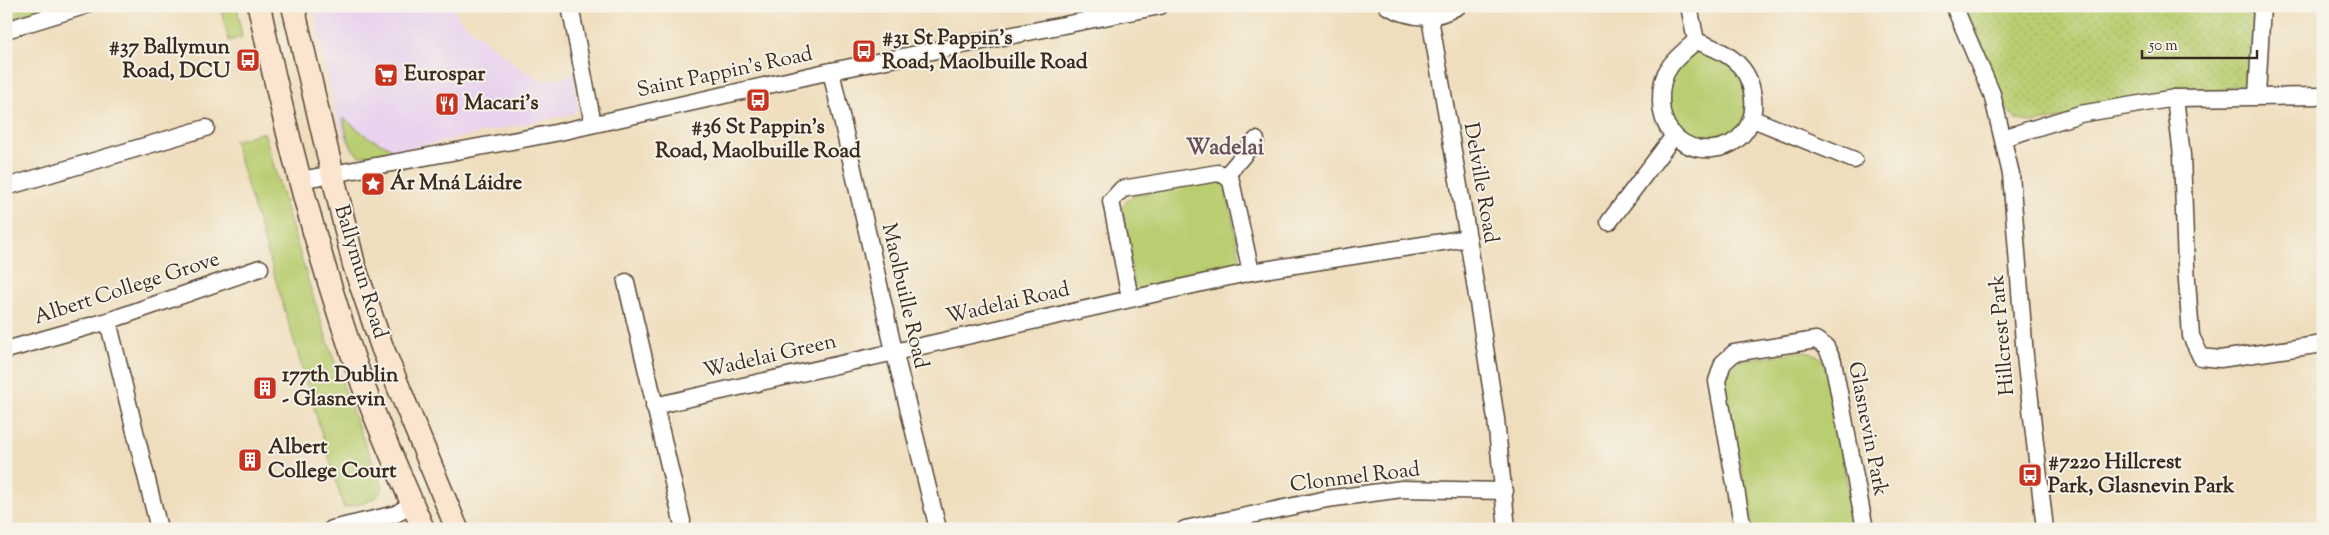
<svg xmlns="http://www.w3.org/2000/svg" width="2329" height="535" font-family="'Sorts Mill Goudy',serif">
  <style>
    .built { fill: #e8d2ee }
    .green { fill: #b9cd71; stroke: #7a7c48 }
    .park { fill: url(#park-dots); stroke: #7a7c48 }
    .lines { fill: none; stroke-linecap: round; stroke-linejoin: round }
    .street-casing { stroke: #564536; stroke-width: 19 }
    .secondary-casing { stroke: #564536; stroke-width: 25 }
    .street { stroke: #fff; stroke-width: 16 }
    .secondary { stroke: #fbe5cf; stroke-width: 22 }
    .labels { text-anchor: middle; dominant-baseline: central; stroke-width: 4; stroke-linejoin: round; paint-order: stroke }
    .poi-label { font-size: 21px; font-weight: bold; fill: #3b2a1e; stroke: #f7f3e8; text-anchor: start }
    .street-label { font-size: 21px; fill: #3b2a1e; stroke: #f7f3e8 }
    .neighbourhood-label { font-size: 22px; font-weight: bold; fill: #69515b; stroke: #f7f3e8 }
  </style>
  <defs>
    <pattern id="park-dots" width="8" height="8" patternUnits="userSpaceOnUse" patternTransform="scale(1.25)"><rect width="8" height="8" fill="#b9cd71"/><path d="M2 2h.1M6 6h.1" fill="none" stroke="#a0b061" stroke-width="1.8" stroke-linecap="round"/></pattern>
  </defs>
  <rect width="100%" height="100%" fill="#f7f3e8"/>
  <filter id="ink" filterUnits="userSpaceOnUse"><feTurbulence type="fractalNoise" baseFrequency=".02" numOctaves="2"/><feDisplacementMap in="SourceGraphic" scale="10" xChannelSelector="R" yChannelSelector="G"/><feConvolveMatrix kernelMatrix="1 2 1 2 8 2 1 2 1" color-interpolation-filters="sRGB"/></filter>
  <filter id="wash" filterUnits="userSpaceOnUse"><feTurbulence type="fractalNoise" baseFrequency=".0096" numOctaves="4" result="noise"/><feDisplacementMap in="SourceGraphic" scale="20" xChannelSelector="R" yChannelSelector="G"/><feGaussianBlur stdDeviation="1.12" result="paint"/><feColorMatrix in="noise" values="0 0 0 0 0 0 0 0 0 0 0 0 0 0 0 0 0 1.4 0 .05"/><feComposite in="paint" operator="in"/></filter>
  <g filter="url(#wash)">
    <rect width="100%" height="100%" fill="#efdebd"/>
    <!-- built -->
    <path class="built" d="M 314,6 L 453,6 L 460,20 L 519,67 L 543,81 L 573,75 L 578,109 L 573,114 L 377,155 L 360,157 L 352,150 L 346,140 L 335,112 Z"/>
    <!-- green -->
    <g class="green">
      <path d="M 6,6 L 51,6 L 6,20 Z"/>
      <path d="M 220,6 L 237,6 L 242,37 L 229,41 Z"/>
      <path d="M 1700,50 L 1716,54 L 1741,74 L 1750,103 L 1740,128 L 1718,142 L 1691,141 L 1670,124 C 1669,112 1665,97 1667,85 C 1668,71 1688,55 1700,50 Z"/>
      <path d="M 343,118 L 368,137 L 391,148 L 390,153 L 359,156 C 347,145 346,133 343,118 Z"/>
      <path d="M 264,132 C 299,252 333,372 383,487 C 377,503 360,503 344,508 L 234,141 Z"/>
      <path d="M 1214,180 L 1226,185 L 1242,269 L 1135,293 L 1122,206 L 1132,196 Z"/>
      <path d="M 1805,351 C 1814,353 1819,355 1824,363 L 1856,529 L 1753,529 L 1724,380 L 1732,367 L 1739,361 Z"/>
    </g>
    <!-- park -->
    <path class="park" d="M 1963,6 L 2254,6 C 2254,28 2258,67 2242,83 C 2232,93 2061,118 2033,123 L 2018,120 L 2006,109 L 2000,99 L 1982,44 Z"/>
  </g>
  <g filter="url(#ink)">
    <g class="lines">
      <!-- street casing -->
      <g class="street-casing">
        <g id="street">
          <path d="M 570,6 L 593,124"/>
          <path d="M 1387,6 C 1412,19 1433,21 1458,6"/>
          <path d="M 1689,6 L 1696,41"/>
          <path d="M 1954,6 L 1992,94 L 2011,174 L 2025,356 L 2045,529"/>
          <path d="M 1430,18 L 1468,238 L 1496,419 L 1507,529"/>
          <path d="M 6,30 L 84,6"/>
          <path d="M 1696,41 C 1722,50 1747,62 1752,91 C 1766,164 1661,170 1661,100 C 1660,71 1674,59 1696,41 Z"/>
          <path d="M 831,71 L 891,338 L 938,529"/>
          <path d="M 2257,96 L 2262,6"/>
          <path d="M 2175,98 L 2182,155 L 2186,266 L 2191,336 L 2201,357 L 2220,359 L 2323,344"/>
          <path d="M 1753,119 L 1854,160"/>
          <path d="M 2003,138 L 2080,114 L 2175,98 L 2323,96"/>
          <path d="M 1226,176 L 1256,140"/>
          <path d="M 300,180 L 555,133 L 831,71 L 1160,6"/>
          <path d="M 6,187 L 206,128"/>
          <path d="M 1609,222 L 1673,137"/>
          <path d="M 626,282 L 682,521"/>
          <path d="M 1130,298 L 1111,201 L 1122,189 L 1218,173 L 1226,176 L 1231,181 L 1251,272"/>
          <path d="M 108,321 L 159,529"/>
          <path d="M 6,350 L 108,321 L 260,268"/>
          <path d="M 654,406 L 1251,272 L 1468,238"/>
          <path d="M 332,529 L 396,514 L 412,504"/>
          <path d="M 1185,529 L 1327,499 L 1402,489 L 1505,491"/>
          <path d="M 1743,529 L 1717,381 L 1723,363 L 1734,353 L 1816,340 L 1826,347 L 1833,361 L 1865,529"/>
        </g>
      </g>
      <!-- secondary casing -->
      <g class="secondary-casing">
        <g id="secondary">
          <path d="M 259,6 C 286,135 319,262 363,385 C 381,434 403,481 423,529"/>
          <path d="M 293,6 L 354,265 L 382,347 L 457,529"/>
        </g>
      </g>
      <!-- street -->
      <use href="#street" class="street"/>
      <!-- secondary -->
      <use href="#secondary" class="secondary"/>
    </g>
  </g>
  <!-- icons -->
  <defs>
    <g id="bus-square" transform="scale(1.25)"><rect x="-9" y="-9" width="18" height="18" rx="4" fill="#c8321e" stroke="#f7f3e8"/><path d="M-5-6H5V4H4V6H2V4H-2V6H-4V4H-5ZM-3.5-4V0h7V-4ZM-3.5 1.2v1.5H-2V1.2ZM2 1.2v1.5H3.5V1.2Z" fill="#fff"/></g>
    <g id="supermarket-square" transform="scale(1.25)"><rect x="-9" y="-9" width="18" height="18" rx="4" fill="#c8321e" stroke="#f7f3e8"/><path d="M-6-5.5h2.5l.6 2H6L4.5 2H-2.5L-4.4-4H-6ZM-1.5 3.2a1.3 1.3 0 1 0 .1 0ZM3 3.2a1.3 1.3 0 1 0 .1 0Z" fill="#fff"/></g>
    <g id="restaurant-square" transform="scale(1.25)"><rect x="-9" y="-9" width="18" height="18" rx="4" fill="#c8321e" stroke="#f7f3e8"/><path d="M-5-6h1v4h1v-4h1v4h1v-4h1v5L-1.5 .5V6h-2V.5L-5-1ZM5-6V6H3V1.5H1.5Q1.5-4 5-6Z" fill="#fff"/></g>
    <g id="sight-square" transform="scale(1.25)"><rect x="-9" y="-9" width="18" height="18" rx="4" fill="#c8321e" stroke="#f7f3e8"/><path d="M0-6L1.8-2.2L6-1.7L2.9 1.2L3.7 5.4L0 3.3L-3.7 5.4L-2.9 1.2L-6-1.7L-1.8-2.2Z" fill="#fff"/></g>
    <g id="building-square" transform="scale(1.25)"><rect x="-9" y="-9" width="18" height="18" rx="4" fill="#c8321e" stroke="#f7f3e8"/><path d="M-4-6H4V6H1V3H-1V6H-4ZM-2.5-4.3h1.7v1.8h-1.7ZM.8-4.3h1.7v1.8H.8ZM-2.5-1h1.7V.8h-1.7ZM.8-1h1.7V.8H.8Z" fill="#fff"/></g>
  </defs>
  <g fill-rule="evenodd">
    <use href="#bus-square" x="864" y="51"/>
    <use href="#bus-square" x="248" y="60"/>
    <use href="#supermarket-square" x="386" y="75"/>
    <use href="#bus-square" x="758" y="100"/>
    <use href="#restaurant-square" x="447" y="104"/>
    <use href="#sight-square" x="373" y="184"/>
    <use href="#building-square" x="265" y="388"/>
    <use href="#building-square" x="250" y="460"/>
    <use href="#bus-square" x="2030" y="475"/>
  </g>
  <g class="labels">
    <!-- poi labels -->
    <g class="poi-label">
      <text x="882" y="39">#31 St Pappin's<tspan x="882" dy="24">Road, Maolbuille Road</tspan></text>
      <text x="230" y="48" text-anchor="end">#37 Ballymun<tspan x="230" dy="24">Road, DCU</tspan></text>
      <text x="404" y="75">Eurospar</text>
      <text x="464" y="104">Macari's</text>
      <text x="758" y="128" text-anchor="middle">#36 St Pappin's<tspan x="758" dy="24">Road, Maolbuille Road</tspan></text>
      <text x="390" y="184">Ár Mná Láidre</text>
      <text x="282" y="376">177th Dublin<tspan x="282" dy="24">- Glasnevin</tspan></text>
      <text x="268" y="448">Albert<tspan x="268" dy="24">College Court</tspan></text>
      <text x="2048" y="463">#7220 Hillcrest<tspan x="2048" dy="24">Park, Glasnevin Park</tspan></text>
    </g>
    <!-- street labels -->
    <g class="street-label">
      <text transform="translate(725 73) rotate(-12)">Saint Pappin's Road</text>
      <text transform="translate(1480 183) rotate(80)">Delville Road</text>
      <text transform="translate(360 272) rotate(73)">Ballymun Road</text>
      <text transform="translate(127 289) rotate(-18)">Albert College Grove</text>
      <text transform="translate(904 296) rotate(77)">Maolbuille Road</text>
      <text transform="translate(1008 304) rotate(-13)">Wadelai Road</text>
      <text transform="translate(2003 335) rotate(-95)">Hillcrest Park</text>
      <text transform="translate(770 357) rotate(-13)">Wadelai Green</text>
      <text transform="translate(1867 429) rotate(79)">Glasnevin Park</text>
      <text transform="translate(1355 478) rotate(-7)">Clonmel Road</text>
    </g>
    <!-- neighbourhood labels -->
    <g class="neighbourhood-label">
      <text x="1225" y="149">Wadelai</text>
    </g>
  </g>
  <!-- margin -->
  <rect width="2329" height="535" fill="none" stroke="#f7f3e8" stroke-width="25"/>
  <!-- scale -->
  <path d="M2142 50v8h115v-8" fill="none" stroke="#3b2a1e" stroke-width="2.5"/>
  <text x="2149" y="50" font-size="15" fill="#3b2a1e" stroke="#f7f3e8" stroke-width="4" paint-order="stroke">50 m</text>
</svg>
